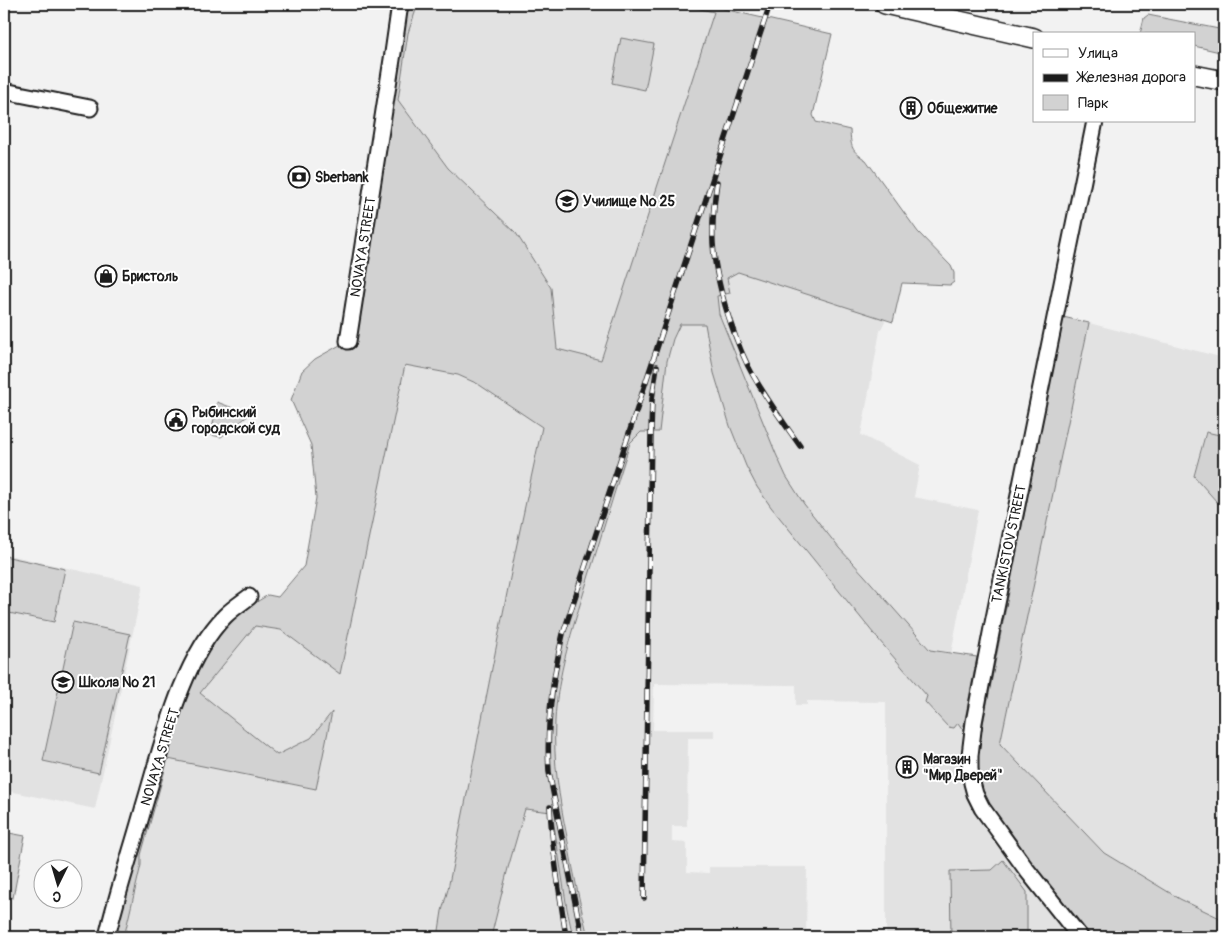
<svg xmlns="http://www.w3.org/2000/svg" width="1228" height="941" font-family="Pangolin,sans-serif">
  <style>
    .built { fill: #e2e2e2 }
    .green { fill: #d2d2d2; stroke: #777 }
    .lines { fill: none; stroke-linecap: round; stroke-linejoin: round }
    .minor-casing { stroke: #1c1c1c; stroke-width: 19 }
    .major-casing { stroke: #1c1c1c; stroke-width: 22 }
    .minor { stroke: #fff; stroke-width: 15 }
    .major { stroke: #fff; stroke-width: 19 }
    .rail-casing { stroke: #1c1c1c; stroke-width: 5.5 }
    .rail { stroke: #fff; stroke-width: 4; stroke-dasharray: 11; stroke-linecap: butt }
    .labels { text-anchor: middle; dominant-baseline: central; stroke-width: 4; stroke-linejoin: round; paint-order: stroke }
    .poi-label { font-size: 14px; font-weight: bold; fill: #1c1c1c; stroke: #fff; text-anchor: start }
    .street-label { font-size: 14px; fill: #1c1c1c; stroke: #fff }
  </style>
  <rect width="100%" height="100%" fill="#f2f2f2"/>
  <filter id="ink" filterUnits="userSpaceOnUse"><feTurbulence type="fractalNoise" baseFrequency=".02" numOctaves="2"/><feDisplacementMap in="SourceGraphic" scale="10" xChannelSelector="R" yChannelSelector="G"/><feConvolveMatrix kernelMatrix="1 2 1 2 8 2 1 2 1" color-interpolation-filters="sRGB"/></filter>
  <g filter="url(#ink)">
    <!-- built -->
    <g class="built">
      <path d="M 418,4 L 678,4 L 714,12 L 601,360 L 557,349 L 551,288 L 516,233 L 448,168 L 398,100 L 408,33 Z"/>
      <path d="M 738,272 L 886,319 L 880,331 L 861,435 L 920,465 L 914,497 L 978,510 L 951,654 L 930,650 L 864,575 L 839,548 L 804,504 L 786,476 L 776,454 L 719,314 L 716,296 L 730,293 L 727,278 Z"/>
      <path d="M 705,323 L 714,373 L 730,426 L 746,466 L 771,507 L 878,639 L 927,696 L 925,702 L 948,727 L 958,723 L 963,730 L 961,757 L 961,780 L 971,805 L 982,825 L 1041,899 L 1069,937 L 886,937 L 886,702 L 807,701 L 807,705 L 796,705 L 796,685 L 654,684 L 653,730 L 714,730 L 714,738 L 688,738 L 687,826 L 672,826 L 672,842 L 687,843 L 687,872 L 709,873 L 709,867 L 807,867 L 806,937 L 588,937 L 574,872 L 558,789 L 554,749 L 555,719 L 560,681 L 568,647 L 581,601 L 630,443 L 641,432 L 659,432 L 667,361 L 673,339 L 680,324 Z"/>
      <path d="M 1089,323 L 1224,358 L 1224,436 L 1205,432 L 1194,475 L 1224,510 L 1224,920 L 1180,899 L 1104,853 L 1000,744 Z"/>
      <path d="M 405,365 L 458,375 L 478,384 L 542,427 L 515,553 L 448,889 L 442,911 L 438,937 L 124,937 L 141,865 L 141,855 L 168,759 L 315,789 L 331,713 L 311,738 L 277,755 L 199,693 L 255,626 L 281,630 L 340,673 Z"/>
      <path d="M 4,554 L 143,585 L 95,809 L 4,790 Z"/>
      <path d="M 525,809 L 552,811 L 567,909 L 573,937 L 491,937 L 508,868 Z"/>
    </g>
    <!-- green -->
    <g class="green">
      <path d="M 408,4 L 418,4 L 408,33 L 398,100 L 448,168 L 516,233 L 551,288 L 557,349 L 601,360 L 714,12 L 678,4 L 702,4 L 832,34 L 813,115 L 816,122 L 850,130 C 851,147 851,151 866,160 L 918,232 L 951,266 L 954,273 L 954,282 L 950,285 L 902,283 L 893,322 L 738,272 L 727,278 L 730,293 L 717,296 L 719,314 L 776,454 L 786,476 L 804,504 L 839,548 L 864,575 L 930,650 L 977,657 L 963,730 L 958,723 L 954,728 L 948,727 L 925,702 L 927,696 L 878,639 L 771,507 L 757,487 L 746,466 L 730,426 L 714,373 L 705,324 L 680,324 L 673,339 L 667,361 L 659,432 L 641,432 L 630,443 C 615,490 601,537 586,585 C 573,628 557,675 555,721 C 553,762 559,797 567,837 C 573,871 580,904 588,937 L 573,937 L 567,909 L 552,812 L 525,809 L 508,868 L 491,937 L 438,937 L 442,911 L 448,889 L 515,553 L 542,427 L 478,384 L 458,375 L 405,365 L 340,674 L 281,630 L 255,626 L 200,693 L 277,755 L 311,738 L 332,712 L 316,789 L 168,759 L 141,855 L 141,865 L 124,937 L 114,937 L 166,755 L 187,692 L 207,652 L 218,636 L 229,621 L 240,612 L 268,595 L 278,597 L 304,566 L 316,498 L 311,445 L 291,400 L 302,371 L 315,359 L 340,345 L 355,347 Z"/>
      <path d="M 1148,15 L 1224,30 L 1224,53 L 1194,46 L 1194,34 L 1140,34 L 1144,18 Z"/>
      <path d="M 621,38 L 654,44 L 645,90 L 612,83 Z"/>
      <path d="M 1063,317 L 1089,323 L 1000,744 L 1104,853 L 1180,899 L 1224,920 L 1224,937 L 1092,937 C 1067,904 1039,874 1014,841 C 1001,824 986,806 981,785 C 976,764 979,744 983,724 Z"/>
      <path d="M 217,402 L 246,413 L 249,415 L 221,437 L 211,435 Z"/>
      <path d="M 1206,432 L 1224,436 L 1224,510 L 1194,476 Z"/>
      <path d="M 4,556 L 65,569 L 54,622 L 4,612 Z"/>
      <path d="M 73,622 L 130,634 L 99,773 L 43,761 Z"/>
      <path d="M 4,832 L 25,836 L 13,898 L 4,896 Z"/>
      <path d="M 1003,860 L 1027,892 L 1027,937 L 951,937 L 950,871 L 992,870 Z"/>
    </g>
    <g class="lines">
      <!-- minor casing -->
      <g class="minor-casing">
        <g id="minor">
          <path d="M 4,91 L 90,108"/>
          <path d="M 348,341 L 393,53 L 400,4"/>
          <path d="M 107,937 C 117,893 132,850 144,806 C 162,747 181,660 225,616 C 232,609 241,603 249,597"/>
          <path d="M 1080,937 L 1026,869 L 982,808 L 975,794 L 972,783 L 970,769 L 970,755 L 974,722 L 992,628 L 1095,121"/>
        </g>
      </g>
      <!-- major casing -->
      <g class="major-casing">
        <g id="major">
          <path d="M 885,4 L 1034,38"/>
          <path d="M 1194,75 L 1224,81"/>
        </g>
      </g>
      <!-- minor -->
      <use href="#minor" class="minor"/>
      <!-- major -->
      <use href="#major" class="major"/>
      <!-- rail casing -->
      <g class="rail-casing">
        <g id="rail">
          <path d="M 717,182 C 714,202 712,223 713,243 C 715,280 732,333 748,366 C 763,395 782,420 800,446"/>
          <path d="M 550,807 C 552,851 560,894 566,937"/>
          <path d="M 644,898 L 651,432 L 652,399 L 657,366"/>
          <path d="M 582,937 L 549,772 C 546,725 552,680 563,634 L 770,4"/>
        </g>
      </g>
      <!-- rail -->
      <use href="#rail" class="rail"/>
    </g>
  </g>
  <!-- icons -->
  <defs>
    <g id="building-ring" transform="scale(1.125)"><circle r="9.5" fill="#fff" stroke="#1c1c1c" stroke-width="1.5"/><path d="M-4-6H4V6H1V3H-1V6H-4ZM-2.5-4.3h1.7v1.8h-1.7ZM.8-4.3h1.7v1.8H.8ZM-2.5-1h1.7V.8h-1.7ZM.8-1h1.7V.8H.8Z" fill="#1c1c1c"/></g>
    <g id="bank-ring" transform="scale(1.125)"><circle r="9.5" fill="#fff" stroke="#1c1c1c" stroke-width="1.5"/><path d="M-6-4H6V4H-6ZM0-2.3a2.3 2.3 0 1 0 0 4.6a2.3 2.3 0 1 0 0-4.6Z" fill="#1c1c1c"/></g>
    <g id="university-ring" transform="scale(1.125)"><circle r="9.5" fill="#fff" stroke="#1c1c1c" stroke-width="1.5"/><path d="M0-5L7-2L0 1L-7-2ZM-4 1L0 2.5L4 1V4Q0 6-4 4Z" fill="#1c1c1c"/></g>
    <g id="shop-ring" transform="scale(1.125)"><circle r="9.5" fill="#fff" stroke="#1c1c1c" stroke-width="1.5"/><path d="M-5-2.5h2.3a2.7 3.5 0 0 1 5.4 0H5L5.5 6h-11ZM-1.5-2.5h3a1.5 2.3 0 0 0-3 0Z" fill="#1c1c1c"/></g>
    <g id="civic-ring" transform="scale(1.125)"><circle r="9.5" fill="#fff" stroke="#1c1c1c" stroke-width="1.5"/><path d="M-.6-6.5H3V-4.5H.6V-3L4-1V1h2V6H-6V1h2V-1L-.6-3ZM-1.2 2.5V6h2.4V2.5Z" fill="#1c1c1c"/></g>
    <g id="school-ring" transform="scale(1.125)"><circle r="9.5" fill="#fff" stroke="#1c1c1c" stroke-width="1.5"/><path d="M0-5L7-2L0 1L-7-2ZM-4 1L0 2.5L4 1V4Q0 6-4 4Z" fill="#1c1c1c"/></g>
  </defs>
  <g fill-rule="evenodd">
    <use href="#building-ring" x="911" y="108"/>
    <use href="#bank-ring" x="299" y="177"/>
    <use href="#university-ring" x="567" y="201"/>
    <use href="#shop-ring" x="106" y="276"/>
    <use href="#civic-ring" x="176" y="420"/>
    <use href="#school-ring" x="63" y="682"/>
    <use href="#building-ring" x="907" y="767"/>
  </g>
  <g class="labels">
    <!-- poi labels -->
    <g class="poi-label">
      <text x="927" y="108">Общежитие</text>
      <text x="315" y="177">Sberbank</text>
      <text x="583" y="201">Училище № 25</text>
      <text x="122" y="276">Бристоль</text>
      <text x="192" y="412">Рыбинский<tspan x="192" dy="16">городской суд</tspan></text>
      <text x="79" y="682">Школа № 21</text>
      <text x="923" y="759">Магазин<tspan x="923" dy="16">"Мир Дверей"</tspan></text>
    </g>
    <!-- street labels -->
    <g class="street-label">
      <text transform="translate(363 247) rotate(-81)">NOVAYA STREET</text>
      <text transform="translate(1009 544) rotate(-78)">TANKISTOV STREET</text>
      <text transform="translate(160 757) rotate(-73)">NOVAYA STREET</text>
    </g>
  </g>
  <!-- margin -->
  <rect width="1228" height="941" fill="none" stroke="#fff" stroke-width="20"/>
  <rect x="10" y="10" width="1208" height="921" fill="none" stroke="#1c1c1c" stroke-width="2" filter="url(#ink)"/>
  <!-- legend -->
  <rect x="1033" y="32" width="162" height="90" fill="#ffffff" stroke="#a4a4a4"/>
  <rect x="1043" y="49" width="25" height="8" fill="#ffffff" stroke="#a4a4a4"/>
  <text x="1078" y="58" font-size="15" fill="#1c1c1c">Улица</text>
  <rect x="1043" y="74" width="25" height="8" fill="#1c1c1c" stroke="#a4a4a4"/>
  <text x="1078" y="82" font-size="15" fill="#1c1c1c">Железная дорога</text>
  <rect x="1043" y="95" width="25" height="15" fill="#d2d2d2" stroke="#a4a4a4"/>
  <text x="1078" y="108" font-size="15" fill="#1c1c1c">Парк</text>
  <!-- north arrow -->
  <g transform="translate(58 884) rotate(185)"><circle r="24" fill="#ffffff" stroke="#a4a4a4"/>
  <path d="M0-4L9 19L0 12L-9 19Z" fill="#1c1c1c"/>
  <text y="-8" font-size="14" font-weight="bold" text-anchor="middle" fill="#1c1c1c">С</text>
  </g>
</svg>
